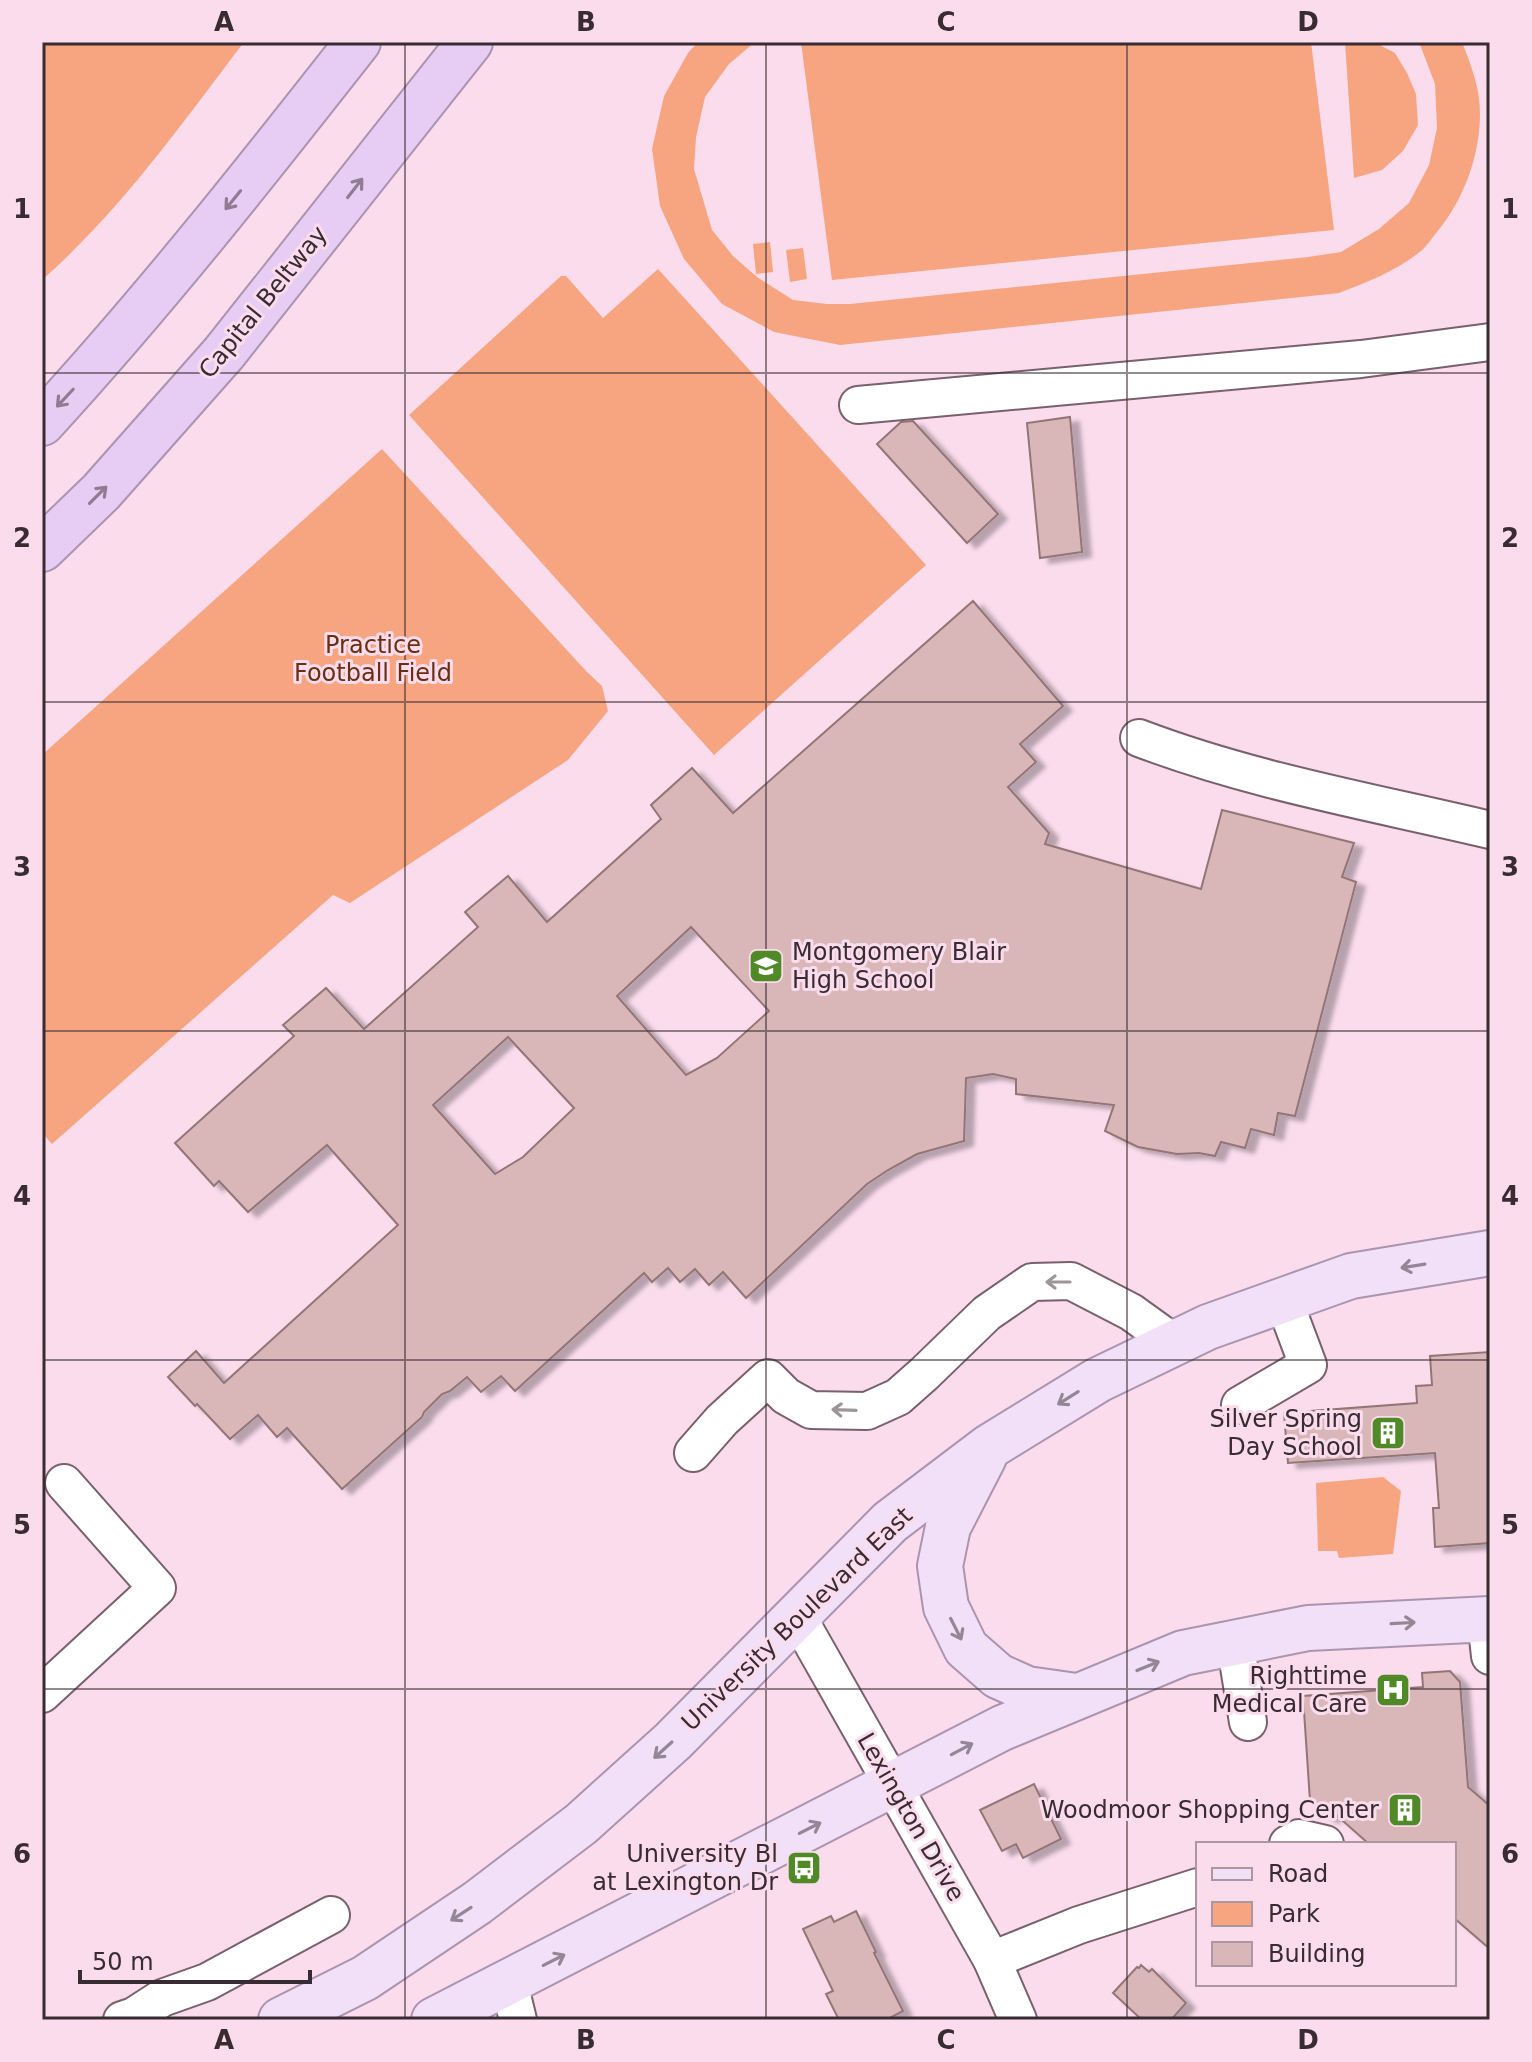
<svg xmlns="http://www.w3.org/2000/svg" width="1532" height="2062" font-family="'DejaVu Sans',sans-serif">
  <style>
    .green { fill: #f6a580 }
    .building { fill: #d9b7b9; stroke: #947576; stroke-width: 2; fill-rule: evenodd; filter: url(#shadow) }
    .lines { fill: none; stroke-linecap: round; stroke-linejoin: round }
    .minor-casing { stroke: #79606d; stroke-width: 40 }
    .major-casing { stroke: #aa94af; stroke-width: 48 }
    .highway-casing { stroke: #aa94af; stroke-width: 48 }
    .minor { stroke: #fff; stroke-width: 36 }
    .major { stroke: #f1e0f8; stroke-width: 44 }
    .highway { stroke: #e7ccf3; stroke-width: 44 }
    .oneway { stroke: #907c92 }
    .oneway2 { stroke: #948695 }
    .oneway3 { stroke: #9c9698 }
    .grid { fill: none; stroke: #382c32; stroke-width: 2; stroke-opacity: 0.55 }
    .labels { text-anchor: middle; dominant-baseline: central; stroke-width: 6; stroke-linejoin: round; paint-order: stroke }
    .street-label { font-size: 24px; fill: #382c32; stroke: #fadcec }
    .park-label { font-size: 24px; fill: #692f11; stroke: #fadcec }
    .poi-label { font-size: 24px; fill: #382c32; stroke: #fadcec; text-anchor: end }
    .neatline { fill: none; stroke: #382c32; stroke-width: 3 }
    .grid-label { font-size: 26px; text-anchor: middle; font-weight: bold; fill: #382c32 }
  </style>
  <defs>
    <filter id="shadow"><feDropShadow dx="9" dy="5" stdDeviation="2" flood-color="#0004"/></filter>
  </defs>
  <rect width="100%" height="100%" fill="#fadcec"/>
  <!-- green -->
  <g class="green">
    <path d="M 42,42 L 244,42 C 181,125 120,211 42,280 Z"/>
    <path d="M 698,42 L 755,42 L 729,64 L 705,97 L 696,137 L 694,169 L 712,230 L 733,256 L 757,277 L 793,300 L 827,304 L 850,304 L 1308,257 L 1341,252 L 1379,229 L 1409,203 L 1429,165 L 1437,128 L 1435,84 L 1419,42 L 1462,42 C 1471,65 1480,88 1480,113 C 1480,156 1464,199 1437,232 C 1432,238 1427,246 1421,251 C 1396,271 1368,282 1339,293 L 840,345 L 774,332 L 722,304 L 684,259 L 660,206 L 652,149 L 664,96 L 688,53 Z"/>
    <path d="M 801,42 L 1311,42 L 1334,230 L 832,280 Z"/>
    <path d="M 1345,42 L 1374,42 L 1395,53 L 1407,73 L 1416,94 L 1418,125 L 1403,151 L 1382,170 L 1354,178 Z"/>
    <path d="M 770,242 L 773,272 L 756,274 L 753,244 Z"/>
    <path d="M 803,248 L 807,279 L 790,282 L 786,250 Z"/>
    <path d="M 658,269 L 926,565 L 714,755 L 409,415 L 561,276 L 566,276 L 603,318 Z"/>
    <path d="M 382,449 L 586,671 L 602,686 L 608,711 L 568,760 L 350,903 L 333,895 L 52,1144 L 42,1133 L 42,755 Z"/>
    <path d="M 1383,1477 L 1401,1491 L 1393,1554 L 1339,1558 L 1337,1551 L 1318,1551 L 1316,1483 Z"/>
  </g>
  <!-- building -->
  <g class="building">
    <path d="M 1070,417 L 1082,552 L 1040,558 L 1027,423 Z"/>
    <path d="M 913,421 L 998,514 L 967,543 L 877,444 L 901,422 Z"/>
    <path d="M 973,601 L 1063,706 L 1020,744 L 1036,762 L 1008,787 L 1049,833 L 1045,844 L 1201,889 L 1222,810 L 1354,843 L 1342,877 L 1356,882 L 1295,1116 L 1278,1113 L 1274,1135 L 1251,1129 L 1245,1148 L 1221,1142 L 1215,1156 L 1199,1153 L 1177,1154 L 1138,1147 L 1105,1131 L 1114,1105 L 1016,1094 L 1016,1079 L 993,1074 L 966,1078 L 964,1141 L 917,1154 L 888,1170 L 867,1184 L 746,1298 L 723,1272 L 709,1285 L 695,1269 L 680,1282 L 668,1268 L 652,1282 L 644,1273 L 515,1391 L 501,1376 L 481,1392 L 467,1377 L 450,1391 L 442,1394 L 424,1412 L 422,1417 L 342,1489 L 287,1428 L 277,1437 L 258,1415 L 230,1439 L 197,1404 L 195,1406 L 168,1377 L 196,1351 L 224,1383 L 398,1225 L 327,1145 L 248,1212 L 219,1181 L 214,1186 L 175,1143 L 294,1036 L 283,1025 L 326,988 L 364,1029 L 478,927 L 465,912 L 508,876 L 547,922 L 661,819 L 651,805 L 692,768 L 733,813 ZM 691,927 L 769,1011 L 717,1058 L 686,1075 L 617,996 ZM 508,1037 L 574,1108 L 523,1157 L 495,1174 L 433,1105 Z"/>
    <path d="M 1490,1352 L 1490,1543 L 1435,1547 L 1433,1508 L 1439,1508 L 1435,1453 L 1288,1463 L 1284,1413 L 1417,1403 L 1416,1386 L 1432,1385 L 1430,1356 Z"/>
    <path d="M 1450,1671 L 1460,1682 L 1468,1787 L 1490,1806 L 1490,1949 L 1454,1918 L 1454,1844 L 1369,1844 L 1334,1813 L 1329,1818 L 1310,1801 L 1303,1696 L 1423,1687 L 1422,1673 Z"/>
    <path d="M 1034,1784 L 1061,1839 L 1023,1858 L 1016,1844 L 1002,1851 L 980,1810 Z"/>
    <path d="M 856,1911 L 876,1952 L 874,1953 L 903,2011 L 886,2020 L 839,2020 L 826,1994 L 833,1991 L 803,1929 L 831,1916 L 834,1922 Z"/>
    <path d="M 1141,1965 L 1149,1972 L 1152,1969 L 1186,2003 L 1171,2020 L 1142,2020 L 1113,1993 L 1137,1967 L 1139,1968 Z"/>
  </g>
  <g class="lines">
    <!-- minor casing -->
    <g class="minor-casing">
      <g id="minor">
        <path d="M 858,405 L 1361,359 L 1490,342"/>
        <path d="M 1139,738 C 1252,781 1372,802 1490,830"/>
        <path d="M 1240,1405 L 1308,1365 L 1284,1301"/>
        <path d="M 693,1453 L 722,1420 L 768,1378 L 786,1396 L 811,1410 L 867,1411 L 898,1397 L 924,1374 L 987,1313 L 1032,1282 L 1071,1281 L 1131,1312 L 1174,1343"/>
        <path d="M 797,1616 L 992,1960 L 1018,2020"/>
        <path d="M 1486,1619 L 1490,1656"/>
        <path d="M 1235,1642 L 1248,1722"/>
        <path d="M 42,1694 L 157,1588 L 64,1483"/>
        <path d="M 1288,1844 L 1299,1838 L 1325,1844"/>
        <path d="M 992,1960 L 1079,1925 L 1198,1887"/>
        <path d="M 509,1983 L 518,2020"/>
        <path d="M 122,2020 L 134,2016 L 162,1998 L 207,1982 L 331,1915"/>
      </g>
    </g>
    <!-- major casing -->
    <g class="major-casing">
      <g id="major">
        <path d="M 984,1457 L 948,1527 L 940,1566 L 946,1607 L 966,1648 L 998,1676 L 1027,1689 L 1076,1696"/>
        <path d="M 281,2020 L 365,1978 L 477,1903 L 581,1824 L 673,1741 L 890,1522 L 989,1447 L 1098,1380 L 1208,1327 L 1351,1276 L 1490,1253"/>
        <path d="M 434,2020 L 1002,1728 L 1183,1653 L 1308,1628 L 1490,1619"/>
      </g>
    </g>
    <!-- highway casing -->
    <g class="highway-casing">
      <g id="highway">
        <path d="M 42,423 C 154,301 256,172 358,42"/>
        <path d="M 42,549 L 101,492 L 224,353 L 470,42"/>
      </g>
    </g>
    <!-- minor -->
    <use href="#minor" class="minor"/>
    <!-- major -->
    <use href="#major" class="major"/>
    <!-- highway -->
    <use href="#highway" class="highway"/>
  </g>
  <!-- one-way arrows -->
  <defs><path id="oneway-shaft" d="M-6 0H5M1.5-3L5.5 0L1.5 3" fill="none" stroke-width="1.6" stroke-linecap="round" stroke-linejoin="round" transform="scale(2)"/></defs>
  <g class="oneway">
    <use href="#oneway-shaft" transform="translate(355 188) rotate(-52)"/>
    <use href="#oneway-shaft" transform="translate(233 200) rotate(129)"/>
    <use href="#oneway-shaft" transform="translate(65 398) rotate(133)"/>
    <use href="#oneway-shaft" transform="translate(98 495) rotate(-45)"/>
  </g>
  <g class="oneway2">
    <use href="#oneway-shaft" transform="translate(1413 1266) rotate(171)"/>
    <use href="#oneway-shaft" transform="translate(1068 1398) rotate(148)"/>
    <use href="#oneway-shaft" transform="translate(1403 1623) rotate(-3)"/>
    <use href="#oneway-shaft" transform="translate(956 1629) rotate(63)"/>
    <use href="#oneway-shaft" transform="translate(1148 1666) rotate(-22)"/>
    <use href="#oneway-shaft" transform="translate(962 1749) rotate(-28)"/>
    <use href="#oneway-shaft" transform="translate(663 1750) rotate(138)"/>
    <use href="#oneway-shaft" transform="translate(810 1828) rotate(-27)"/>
    <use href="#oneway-shaft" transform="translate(461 1914) rotate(147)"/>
    <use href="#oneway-shaft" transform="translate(554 1960) rotate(-27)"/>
  </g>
  <g class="oneway3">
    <use href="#oneway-shaft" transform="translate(1058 1282) rotate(180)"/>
    <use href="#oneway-shaft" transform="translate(844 1410) rotate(-178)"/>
  </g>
  <!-- grid -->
  <path class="grid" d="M 405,42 L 405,2020M 766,42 L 766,2020M 1127,42 L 1127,2020M 42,373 L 1490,373M 42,702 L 1490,702M 42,1031 L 1490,1031M 42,1360 L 1490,1360M 42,1689 L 1490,1689"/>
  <!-- icons -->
  <defs>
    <g id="school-square" transform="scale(1.8)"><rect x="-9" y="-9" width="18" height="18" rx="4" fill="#4f8a27" stroke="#fadcec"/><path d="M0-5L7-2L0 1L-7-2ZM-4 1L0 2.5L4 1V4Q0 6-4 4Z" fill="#fff"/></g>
    <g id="building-square" transform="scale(1.8)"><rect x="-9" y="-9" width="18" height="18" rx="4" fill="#4f8a27" stroke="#fadcec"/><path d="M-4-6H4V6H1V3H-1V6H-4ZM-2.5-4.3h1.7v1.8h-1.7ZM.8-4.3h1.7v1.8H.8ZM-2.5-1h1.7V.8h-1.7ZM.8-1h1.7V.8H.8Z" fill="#fff"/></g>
    <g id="hospital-square" transform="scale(1.8)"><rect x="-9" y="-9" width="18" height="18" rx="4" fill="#4f8a27" stroke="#fadcec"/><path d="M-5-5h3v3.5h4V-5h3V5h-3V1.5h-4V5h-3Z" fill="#fff"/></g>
    <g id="bus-square" transform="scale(1.8)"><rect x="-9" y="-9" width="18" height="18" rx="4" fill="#4f8a27" stroke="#fadcec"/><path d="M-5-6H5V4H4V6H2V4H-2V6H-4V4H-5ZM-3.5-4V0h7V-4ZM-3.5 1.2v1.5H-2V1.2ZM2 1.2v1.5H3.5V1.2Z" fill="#fff"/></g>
  </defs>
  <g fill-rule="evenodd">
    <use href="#school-square" x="766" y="966"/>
    <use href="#building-square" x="1388" y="1433"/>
    <use href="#hospital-square" x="1393" y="1690"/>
    <use href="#building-square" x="1405" y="1810"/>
    <use href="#bus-square" x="804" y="1868"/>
  </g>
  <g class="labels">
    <!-- street labels -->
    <g class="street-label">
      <text transform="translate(263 302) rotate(-51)">Capital Beltway</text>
      <text transform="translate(797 1619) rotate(-44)">University Boulevard East</text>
      <text transform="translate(911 1817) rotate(60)">Lexington Drive</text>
    </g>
    <!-- park labels -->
    <g class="park-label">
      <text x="373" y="645">Practice<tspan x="373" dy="28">Football Field</tspan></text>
    </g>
    <!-- poi labels -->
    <g class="poi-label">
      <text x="792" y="952" text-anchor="start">Montgomery Blair<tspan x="792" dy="28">High School</tspan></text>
      <text x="1362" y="1419">Silver Spring<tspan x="1362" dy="28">Day School</tspan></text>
      <text x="1367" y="1676">Righttime<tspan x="1367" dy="28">Medical Care</tspan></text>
      <text x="1379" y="1810">Woodmoor Shopping Center</text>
      <text x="778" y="1854">University Bl<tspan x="778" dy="28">at Lexington Dr</tspan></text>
    </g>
  </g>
  <!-- border -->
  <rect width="1532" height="2062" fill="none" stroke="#fadcec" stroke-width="88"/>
  <!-- legend -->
  <rect x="1196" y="1842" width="260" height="144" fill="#fadcec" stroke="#ac96a2" stroke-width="2"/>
  <rect x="1212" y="1868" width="40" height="12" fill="#f1e0f8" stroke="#ac96a2" stroke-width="2"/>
  <text x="1268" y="1882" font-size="24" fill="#382c32">Road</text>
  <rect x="1212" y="1902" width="40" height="24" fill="#f6a580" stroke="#ac96a2" stroke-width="2"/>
  <text x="1268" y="1922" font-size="24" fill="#382c32">Park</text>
  <rect x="1212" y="1942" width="40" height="24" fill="#d9b7b9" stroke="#ac96a2" stroke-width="2"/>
  <text x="1268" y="1962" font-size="24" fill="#382c32">Building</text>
  <!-- scale -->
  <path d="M80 1970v12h230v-12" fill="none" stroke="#382c32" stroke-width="4"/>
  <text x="92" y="1970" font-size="24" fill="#382c32" stroke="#fadcec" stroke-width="6" paint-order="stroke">50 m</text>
  <rect x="44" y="44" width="1444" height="1974" class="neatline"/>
  <g class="grid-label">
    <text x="224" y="31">A</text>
    <text x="586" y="31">B</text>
    <text x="946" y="31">C</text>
    <text x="1308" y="31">D</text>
    <text x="22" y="218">1</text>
    <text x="1510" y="218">1</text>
    <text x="22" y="547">2</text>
    <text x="1510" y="547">2</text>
    <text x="22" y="876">3</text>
    <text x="1510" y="876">3</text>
    <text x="22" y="1205">4</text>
    <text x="1510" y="1205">4</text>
    <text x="22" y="1534">5</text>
    <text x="1510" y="1534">5</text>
    <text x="22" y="1863">6</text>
    <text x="1510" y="1863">6</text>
    <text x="224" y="2049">A</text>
    <text x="586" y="2049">B</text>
    <text x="946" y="2049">C</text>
    <text x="1308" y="2049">D</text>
  </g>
</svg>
